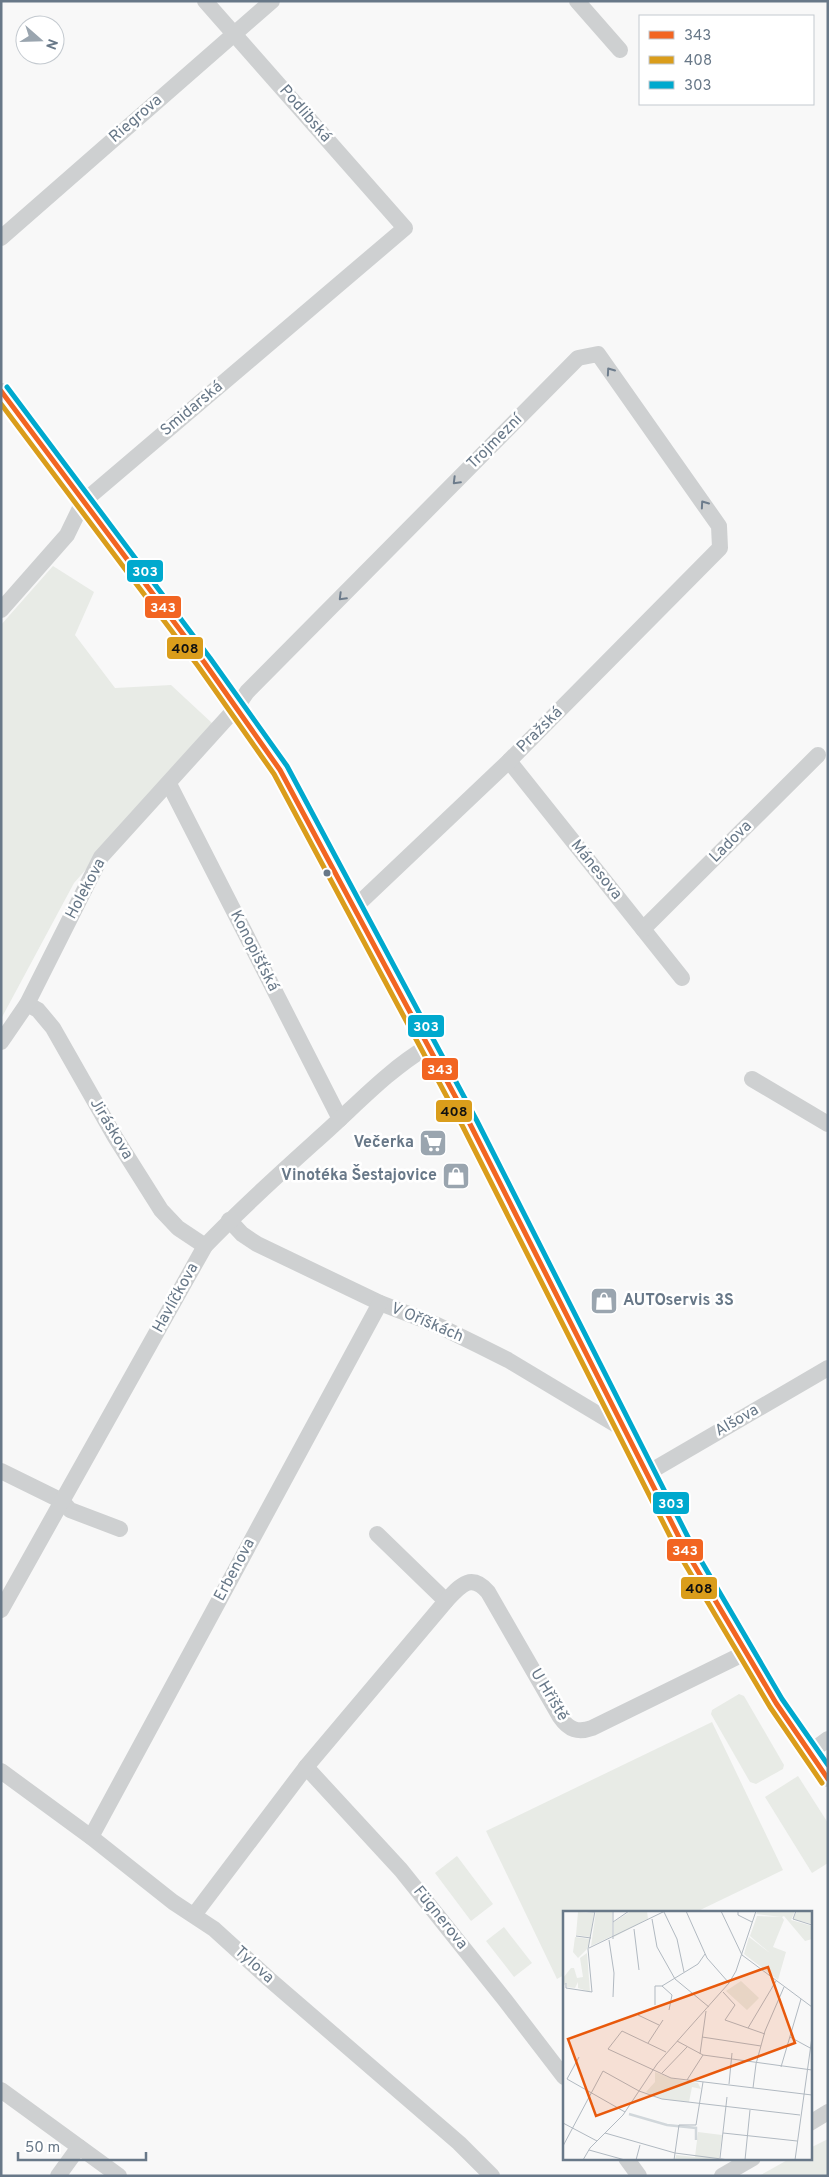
<svg xmlns="http://www.w3.org/2000/svg" width="829" height="2177" font-family="Overpass,sans-serif">
  <style>
    .green { fill: #e8ebe6 }
    .lines { fill: none; stroke-linecap: round; stroke-linejoin: round }
    .minor { stroke: #ced0d1; stroke-width: 16 }
    .bus-1-casing { stroke: #fff; stroke-width: 9 }
    .bus-2-casing { stroke: #fff; stroke-width: 9 }
    .bus-3-casing { stroke: #fff; stroke-width: 9 }
    .bus-1 { stroke: #f26522; stroke-width: 5 }
    .bus-2 { stroke: #da9d1b; stroke-width: 5 }
    .bus-3 { stroke: #00a9ce; stroke-width: 5 }
    .oneway { stroke: #6d7c8c }
    .bus-dot { fill: #687888; stroke: #fff; stroke-width: 2 }
    .labels { text-anchor: middle; dominant-baseline: central; stroke-width: 5; stroke-linejoin: round; paint-order: stroke }
    .street-label { font-size: 16px; fill: #687888; stroke: #fff }
    .poi-label { font-size: 16px; font-weight: bold; fill: #687888; stroke: #fff; text-anchor: end }
    .inset-river { fill: none; stroke: #d1d7db; stroke-width: 2.5 }
    .inset-road { fill: none; stroke: #b1b9c1; stroke-width: 1 }
    .view { fill: #e8590c; fill-opacity: 0.15; stroke: #e8590c; stroke-width: 2.5 }
    .inset-edge { fill: none; stroke: #687888; stroke-width: 2.5 }
    .line-badge { stroke: #fff; stroke-width: 2 }
    .badge-label { font-size: 14px; text-anchor: middle; font-weight: bold; fill: #fff }
    .pale-badge-label { font-size: 14px; text-anchor: middle; font-weight: bold; fill: #111 }
  </style>
  <rect width="100%" height="100%" fill="#f8f8f8"/>
  <!-- green -->
  <g class="green">
    <path d="M 53,566 L 94,592 L 75,635 L 115,688 L 171,685 L 213,724 L 74,883 L 1,1019 L 1,625 Z"/>
    <path d="M 739,1694 L 744,1696 L 784,1765 L 783,1769 L 756,1784 L 750,1782 L 711,1714 L 712,1710 Z"/>
    <path d="M 712,1722 L 783,1870 L 696,1912 L 564,1912 L 564,1975 L 557,1979 L 486,1831 Z"/>
    <path d="M 798,1776 L 828,1823 L 828,1863 L 812,1873 L 765,1797 Z"/>
    <path d="M 457,1856 L 493,1904 L 471,1921 L 435,1873 Z"/>
    <path d="M 504,1927 L 532,1963 L 514,1977 L 486,1941 Z"/>
    <path d="M 828,2139 L 828,2176 L 759,2176 L 791,2158 L 810,2158 L 810,2148 Z"/>
  </g>
  <g class="lines">
    <!-- minor -->
    <g class="minor">
      <path d="M 577,1 L 620,50"/>
      <path d="M 1,238 L 272,1"/>
      <path d="M 1,391 L 204,662 L 280,770 L 470,1124 L 686,1551 L 776,1703 L 828,1779"/>
      <path d="M 1,610 L 67,535 L 83,502 L 405,228 L 205,1"/>
      <path d="M 509,761 L 682,978"/>
      <path d="M 169,784 L 340,1119"/>
      <path d="M 643,929 L 818,755"/>
      <path d="M 27,1004 L 38,1010 L 53,1028 L 115,1137 L 161,1210 L 178,1228 L 205,1246"/>
      <path d="M 1,1042 L 27,1004 L 101,857 L 236,708 L 247,692 L 578,358 L 598,354 L 719,526 L 720,548 L 509,761 L 354,908"/>
      <path d="M 752,1079 L 828,1124"/>
      <path d="M 229,1220 L 242,1234 L 257,1244 L 380,1303 L 437,1325 L 478,1345 L 508,1360 L 623,1429"/>
      <path d="M 1,1471 L 62,1501 L 70,1510 L 120,1529"/>
      <path d="M 646,1474 L 828,1368"/>
      <path d="M 377,1534 L 446,1601"/>
      <path d="M 1,1610 L 205,1246 C 244,1205 286,1168 327,1131 C 359,1102 390,1069 427,1047"/>
      <path d="M 809,1753 L 828,1739"/>
      <path d="M 306,1767 L 401,1870 L 505,2000 L 564,2077"/>
      <path d="M 1,1771 L 91,1837 L 173,1902 L 214,1929 L 269,1979 L 459,2143 L 492,2176"/>
      <path d="M 91,1837 L 380,1303"/>
      <path d="M 194,1915 L 306,1767 L 446,1601 C 460,1586 471,1572 488,1592 L 560,1717 C 569,1730 578,1733 592,1728 L 745,1653"/>
      <path d="M 1,2090 L 119,2176"/>
      <path d="M 810,2123 L 828,2112"/>
      <path d="M 626,2158 L 639,2176"/>
      <path d="M 58,2176 L 79,2147"/>
      <path d="M 722,2176 L 753,2158"/>
    </g>
    <!-- bus-1 casing -->
    <g class="bus-1-casing">
      <path id="bus-1" d="M 1,391 L 204,662 L 280,770 L 470,1124 L 686,1551 L 776,1703 L 828,1779"/>
    </g>
    <!-- bus-2 casing -->
    <g class="bus-2-casing">
      <path id="bus-2" d="M 1,404 L 198,666 L 274,774 L 463,1127 L 679,1554 L 770,1707 L 822,1783"/>
    </g>
    <!-- bus-3 casing -->
    <g class="bus-3-casing">
      <path id="bus-3" d="M 7,387 L 210,658 L 287,766 L 477,1121 L 693,1547 L 782,1699 L 828,1765"/>
    </g>
    <!-- bus-1 -->
    <use href="#bus-1" class="bus-1"/>
    <!-- bus-2 -->
    <use href="#bus-2" class="bus-2"/>
    <!-- bus-3 -->
    <use href="#bus-3" class="bus-3"/>
  </g>
  <!-- one-way arrows -->
  <defs><path id="oneway-chevron" d="M-2-3.5L2.5 0L-2 3.5" fill="none" stroke-width="1.6" stroke-linecap="round" stroke-linejoin="round" transform="scale(1.25)"/></defs>
  <g class="oneway">
    <use href="#oneway-chevron" transform="translate(610 371) rotate(-125)"/>
    <use href="#oneway-chevron" transform="translate(456 481) rotate(135)"/>
    <use href="#oneway-chevron" transform="translate(704 504) rotate(-125)"/>
    <use href="#oneway-chevron" transform="translate(342 597) rotate(135)"/>
  </g>
  <!-- icons -->
  <defs>
    <g id="supermarket-square" transform="scale(1.4375)"><rect x="-9" y="-9" width="18" height="18" rx="4" fill="#9aa5af" stroke="#fff"/><path d="M-6-5.5h2.5l.6 2H6L4.5 2H-2.5L-4.4-4H-6ZM-1.5 3.2a1.3 1.3 0 1 0 .1 0ZM3 3.2a1.3 1.3 0 1 0 .1 0Z" fill="#fff"/></g>
    <g id="shop-square" transform="scale(1.4375)"><rect x="-9" y="-9" width="18" height="18" rx="4" fill="#9aa5af" stroke="#fff"/><path d="M-5-2.5h2.3a2.7 3.5 0 0 1 5.4 0H5L5.5 6h-11ZM-1.5-2.5h3a1.5 2.3 0 0 0-3 0Z" fill="#fff"/></g>
  </defs>
  <g fill-rule="evenodd">
    <use href="#supermarket-square" x="433" y="1143"/>
    <use href="#shop-square" x="456" y="1176"/>
    <use href="#shop-square" x="604" y="1301"/>
  </g>
  <!-- markers -->
  <circle class="bus-dot" cx="327" cy="873" r="4.5"/>
  <g class="labels">
    <!-- street labels -->
    <g class="street-label">
      <text transform="translate(305 114) rotate(49)">Podlibská</text>
      <text transform="translate(136 119) rotate(-41)">Riegrova</text>
      <text transform="translate(192 409) rotate(-40)">Smidarská</text>
      <text transform="translate(495 442) rotate(-45)">Trojmezní</text>
      <text transform="translate(540 730) rotate(-45)">Pražská</text>
      <text transform="translate(731 842) rotate(-45)">Ladova</text>
      <text transform="translate(596 870) rotate(51)">Mánesova</text>
      <text transform="translate(86 889) rotate(-62)">Holekova</text>
      <text transform="translate(254 951) rotate(63)">Konopišťská</text>
      <text transform="translate(111 1129) rotate(59)">Jiráskova</text>
      <text transform="translate(176 1298) rotate(-61)">Havlíčkova</text>
      <text transform="translate(427 1323) rotate(23)">V Oříškách</text>
      <text transform="translate(737 1421) rotate(-30)">Alšova</text>
      <text transform="translate(235 1570) rotate(-62)">Erbenova</text>
      <text transform="translate(549 1695) rotate(59)">U Hřiště</text>
      <text transform="translate(440 1918) rotate(51)">Fügnerova</text>
      <text transform="translate(254 1965) rotate(42)">Tylova</text>
    </g>
    <!-- poi labels -->
    <g class="poi-label">
      <text x="414" y="1143">Večerka</text>
      <text x="437" y="1176">Vinotéka Šestajovice</text>
      <text x="623" y="1301" text-anchor="start">AUTOservis 3S</text>
    </g>
  </g>
  <!-- overview -->
  <g transform="translate(563 1911)">
    <rect width="249" height="249" fill="#f8f8f8"/>
    <path d="M 33,0 L 49,0 L 49,25 L 28,35 ZM 68,0 L 84,0 L 85,8 L 51,26 L 51,11 ZM 195,0 L 232,0 L 228,9 L 249,15 L 249,28 L 242,30 L 221,5 L 219,6 L 221,9 L 210,36 L 223,41 L 215,69 L 181,43 L 186,26 L 207,42 L 187,25 L 194,5 L 219,6 L 193,3 ZM 234,0 L 249,0 L 249,13 L 230,8 ZM 15,1 L 31,2 L 27,26 L 13,24 ZM 12,26 L 27,28 L 24,38 L 15,47 L 10,41 ZM 24,42 L 27,81 L 15,77 L 15,71 L 12,77 L 4,76 L 4,72 L 0,75 L 0,67 L 8,57 L 11,57 L 14,67 L 20,66 L 17,47 ZM 178,70 L 196,87 L 184,99 L 163,80 ZM 92,161 L 111,168 L 135,172 L 138,178 L 129,176 L 126,191 L 100,188 L 83,181 L 92,171 ZM 135,221 L 159,224 L 156,249 L 112,249 L 113,244 L 132,246 Z" fill="#e8ebe6"/>
    <path class="inset-river" d="M 66,203 L 104,214 L 133,217 L 133,229"/>
    <path class="inset-road" d="M 15,0 L 31,1M 123,0 L 144,47 L 166,72M 158,0 L 179,44 L 249,96M 175,0 L 175,4 L 189,11M 233,0 L 230,8 L 249,14M 101,1 L 114,28 L 121,61M 89,8 L 94,36 L 112,68 L 146,96M 50,11 L 66,0M 71,18 L 76,59M 13,25 L 28,27M 50,28 L 50,0M 46,29 L 51,62 L 50,86M 26,37 L 102,0M 3,72 L 3,77 L 29,81 L 25,38 L 32,0M 99,75 L 109,84 L 106,99M 160,81 L 172,94 L 162,109 L 202,123M 92,94 L 92,75 L 99,75 L 135,53 L 142,43M 75,104 L 96,114M 185,117 L 213,70M 139,126 L 198,135M 227,126 L 249,138M 114,130 L 140,144 L 249,159M 85,132 L 100,109M 103,141 L 59,120 L 45,138 L 108,167 L 249,184M 137,143 L 143,100M 16,146 L 4,168 L 62,201M 218,156 L 238,88M 99,162 L 124,136M 124,169 L 140,144M 166,173 L 169,142M 190,177 L 193,153 L 202,120 L 221,76M 0,212 L 34,230M 42,222 L 112,242 L 166,249M 160,222 L 234,230M 0,235 L 40,160 L 76,180 L 99,188 L 237,204M 26,239 L 62,249M 157,247 L 164,186M 20,249 L 27,237 L 60,204 L 94,153 L 166,72 L 173,60 L 193,0M 73,249 L 77,234M 111,249 L 116,214 L 133,214 L 140,171M 182,249 L 187,199M 232,249 L 249,126"/>
    <path class="view" d="M 205,56 L 232,132 L 33,205 L 5,128 Z"/>
    <rect width="249" height="249" class="inset-edge"/>
  </g>
  <g class="line-badge">
    <rect x="126" y="559" width="38" height="24" rx="5" fill="#00a9ce"/>
    <rect x="144" y="595" width="38" height="24" rx="5" fill="#f26522"/>
    <rect x="166" y="636" width="38" height="24" rx="5" fill="#da9d1b"/>
    <rect x="407" y="1014" width="38" height="24" rx="5" fill="#00a9ce"/>
    <rect x="421" y="1057" width="38" height="24" rx="5" fill="#f26522"/>
    <rect x="435" y="1099" width="38" height="24" rx="5" fill="#da9d1b"/>
    <rect x="652" y="1491" width="38" height="24" rx="5" fill="#00a9ce"/>
    <rect x="666" y="1538" width="38" height="24" rx="5" fill="#f26522"/>
    <rect x="680" y="1576" width="38" height="24" rx="5" fill="#da9d1b"/>
  </g>
  <g class="badge-label">
    <text x="145" y="576">303</text>
    <text x="163" y="612">343</text>
    <text x="426" y="1031">303</text>
    <text x="440" y="1074">343</text>
    <text x="671" y="1508">303</text>
    <text x="685" y="1555">343</text>
  </g>
  <g class="pale-badge-label">
    <text x="185" y="653">408</text>
    <text x="454" y="1116">408</text>
    <text x="699" y="1593">408</text>
  </g>
  <!-- border -->
  <rect width="829" height="2177" fill="none" stroke="#687888" stroke-width="5"/>
  <!-- legend -->
  <rect x="639" y="15" width="175" height="90" fill="#ffffff" stroke="#c3c9cf"/>
  <rect x="649" y="31" width="25" height="8" fill="#f26522" stroke="#c3c9cf"/>
  <text x="684" y="40" font-size="15" fill="#687888">343</text>
  <rect x="649" y="56" width="25" height="8" fill="#da9d1b" stroke="#c3c9cf"/>
  <text x="684" y="65" font-size="15" fill="#687888">408</text>
  <rect x="649" y="81" width="25" height="8" fill="#00a9ce" stroke="#c3c9cf"/>
  <text x="684" y="90" font-size="15" fill="#687888">303</text>
  <!-- north arrow -->
  <g transform="translate(40 40) rotate(110)"><circle r="24" fill="#ffffff" stroke="#c3c9cf"/>
  <path d="M0-4L9 19L0 12L-9 19Z" fill="#9aa5af"/>
  <text y="-8" font-size="14" font-weight="bold" text-anchor="middle" fill="#687888">N</text>
  </g>
  <!-- scale -->
  <path d="M18 2152v8h128v-8" fill="none" stroke="#687888" stroke-width="2.5"/>
  <text x="25" y="2152" font-size="15" fill="#687888" stroke="#ffffff" stroke-width="4" paint-order="stroke">50 m</text>
</svg>
